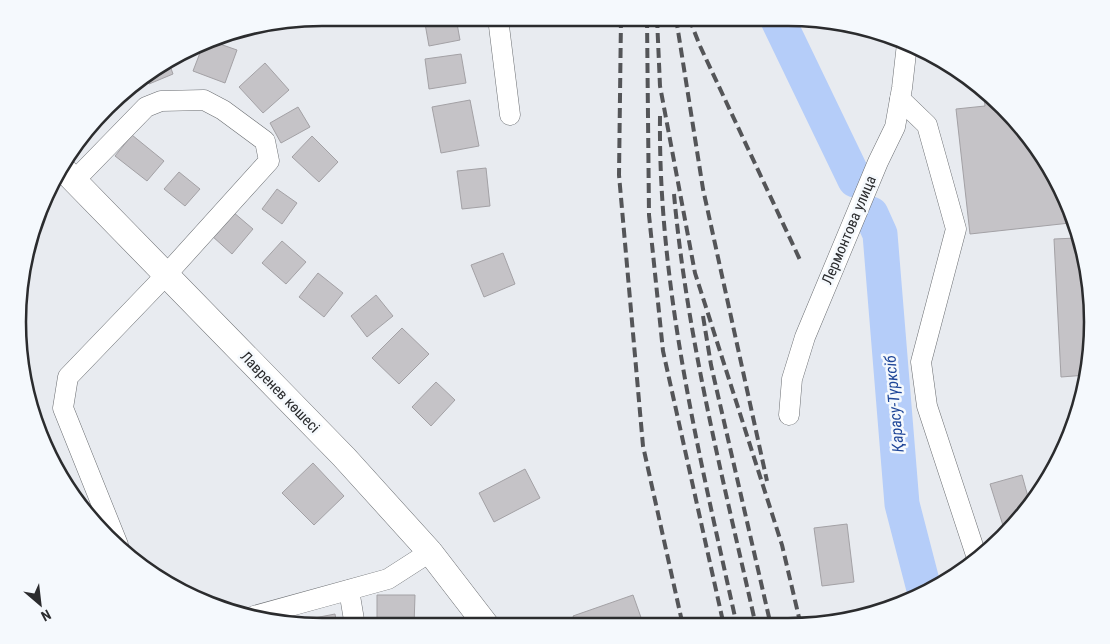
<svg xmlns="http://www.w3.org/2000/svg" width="1110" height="644" font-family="'Roboto Condensed',sans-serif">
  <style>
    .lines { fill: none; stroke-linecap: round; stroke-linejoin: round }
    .river { stroke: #b5cdf9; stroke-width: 35 }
    .building { fill: #c5c3c7; stroke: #a3a1a5 }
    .minor-casing { stroke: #6b6e72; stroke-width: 21 }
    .major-casing { stroke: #6b6e72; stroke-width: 26 }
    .minor { stroke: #fff; stroke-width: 20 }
    .major { stroke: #fff; stroke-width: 25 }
    .rail { stroke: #545558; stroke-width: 4; stroke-dasharray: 10 5; stroke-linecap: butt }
    .labels { text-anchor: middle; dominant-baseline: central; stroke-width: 5; stroke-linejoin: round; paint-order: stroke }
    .street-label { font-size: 15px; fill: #2b2c2e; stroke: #f5f9fd }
    .water-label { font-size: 16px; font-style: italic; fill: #1f4698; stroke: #f5f9fd }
    .rim { fill: none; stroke: #2b2c2e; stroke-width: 2.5 }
  </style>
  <rect width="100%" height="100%" fill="#e8ebf0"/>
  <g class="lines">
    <!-- river -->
    <g class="river">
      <path d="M 777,18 L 855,180"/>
      <path d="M 871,214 L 880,234 L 902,504 L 925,593"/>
    </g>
  </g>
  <!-- building -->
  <g class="building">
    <path d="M 424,18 L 456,18 L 460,40 L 429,46 Z"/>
    <path d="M 211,41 L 237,50 L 225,83 L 193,71 L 203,45 Z"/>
    <path d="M 461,54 L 466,83 L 429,89 L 425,59 Z"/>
    <path d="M 169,63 L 173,74 L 149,84 L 145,76 Z"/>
    <path d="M 265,63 L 289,90 L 263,113 L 239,87 Z"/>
    <path d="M 984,96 L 1041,153 L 1070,223 L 970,234 L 956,109 L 985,106 Z"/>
    <path d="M 470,100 L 479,146 L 441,153 L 432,107 Z"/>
    <path d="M 298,107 L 310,127 L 281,143 L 270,123 Z"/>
    <path d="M 132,135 L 164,161 L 147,181 L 115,156 Z"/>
    <path d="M 312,136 L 338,162 L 319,182 L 292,157 Z"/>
    <path d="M 486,168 L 490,206 L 462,209 L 457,171 Z"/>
    <path d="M 179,172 L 200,189 L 185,206 L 164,189 Z"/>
    <path d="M 277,189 L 297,203 L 282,224 L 262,209 Z"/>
    <path d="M 233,212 L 253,229 L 232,254 L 212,236 Z"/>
    <path d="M 1077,238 L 1087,262 L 1087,375 L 1061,377 L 1054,239 Z"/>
    <path d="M 282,241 L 306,262 L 286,284 L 262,263 Z"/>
    <path d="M 503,253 L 515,284 L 484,297 L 471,265 Z"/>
    <path d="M 318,273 L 343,293 L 324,317 L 299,297 Z"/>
    <path d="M 376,295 L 393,316 L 367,337 L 351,316 Z"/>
    <path d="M 402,328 L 429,354 L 399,384 L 372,358 Z"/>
    <path d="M 436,382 L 455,400 L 431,426 L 412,407 Z"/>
    <path d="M 313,463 L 344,496 L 314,525 L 282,493 Z"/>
    <path d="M 525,469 L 540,498 L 494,522 L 479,493 Z"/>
    <path d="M 1022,475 L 1030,504 L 1006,535 L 990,484 Z"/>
    <path d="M 847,524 L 854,582 L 822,586 L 814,528 Z"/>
    <path d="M 377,595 L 415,595 L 414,626 L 377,626 Z"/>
    <path d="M 633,595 L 644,626 L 577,626 L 573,616 Z"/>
    <path d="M 335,614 L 337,626 L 305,626 L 304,620 Z"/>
  </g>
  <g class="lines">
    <!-- minor casing -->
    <g class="minor-casing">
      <g id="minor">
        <path d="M 498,18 L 510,115"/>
        <path d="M 900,99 L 927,125 L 956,229 L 921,362 L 927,406 L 977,558"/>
        <path d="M 73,182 L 146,107 L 161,101 L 204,100 L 223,110 L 265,141 L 269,161 L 166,275 L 68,377 L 63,408 L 118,545"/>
        <path d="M 789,415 L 792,379 L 805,337 L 878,162 L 895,127 L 902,88 L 907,44"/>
        <path d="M 349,590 L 355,626"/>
        <path d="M 254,616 L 388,579 L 430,552"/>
      </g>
    </g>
    <!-- major casing -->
    <g class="major-casing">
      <path id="major" d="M 62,168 L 344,457 L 430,552 L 487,626"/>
    </g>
    <!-- minor -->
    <use href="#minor" class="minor"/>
    <!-- major -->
    <use href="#major" class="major"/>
    <!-- rail -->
    <g class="rail">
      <path d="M 621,18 L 619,175 L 643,446 L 683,626"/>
      <path d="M 647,18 L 649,215 L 663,351 L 724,626"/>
      <path d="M 657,18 L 660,86 L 695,273 L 782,545 L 801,626"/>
      <path d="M 676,18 L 703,189 L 767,481"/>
      <path d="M 689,18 L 700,46 L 801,262"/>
      <path d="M 660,116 C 658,288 700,458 737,626"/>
      <path d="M 674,194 C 687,339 724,483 756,626"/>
      <path d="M 703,316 L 711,365 L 771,626"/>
    </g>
  </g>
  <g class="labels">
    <!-- street labels -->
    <g class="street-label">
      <text transform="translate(849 230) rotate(-67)">Лермонтова улица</text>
      <text transform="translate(280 392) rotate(46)">Лавренев көшесі</text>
    </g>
    <!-- water labels -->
    <g class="water-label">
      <text transform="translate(894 404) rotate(-95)">Қарасу-Түрксіб</text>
    </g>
  </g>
  <!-- crop -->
  <path d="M0 0H1110V644H0ZM322 26H788A296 296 0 0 1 1084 322V322A296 296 0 0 1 788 618H322A296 296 0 0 1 26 322V322A296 296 0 0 1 322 26Z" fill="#f5f9fd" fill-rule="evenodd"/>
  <path class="rim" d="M322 26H788A296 296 0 0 1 1084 322V322A296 296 0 0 1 788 618H322A296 296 0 0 1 26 322V322A296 296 0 0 1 322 26Z"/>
  <!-- north arrow -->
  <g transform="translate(40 604) rotate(152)" stroke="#f5f9fd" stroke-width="4" paint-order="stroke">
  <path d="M0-4L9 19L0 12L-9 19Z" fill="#2b2c2e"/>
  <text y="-8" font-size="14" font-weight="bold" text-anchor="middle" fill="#2b2c2e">N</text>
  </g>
</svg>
